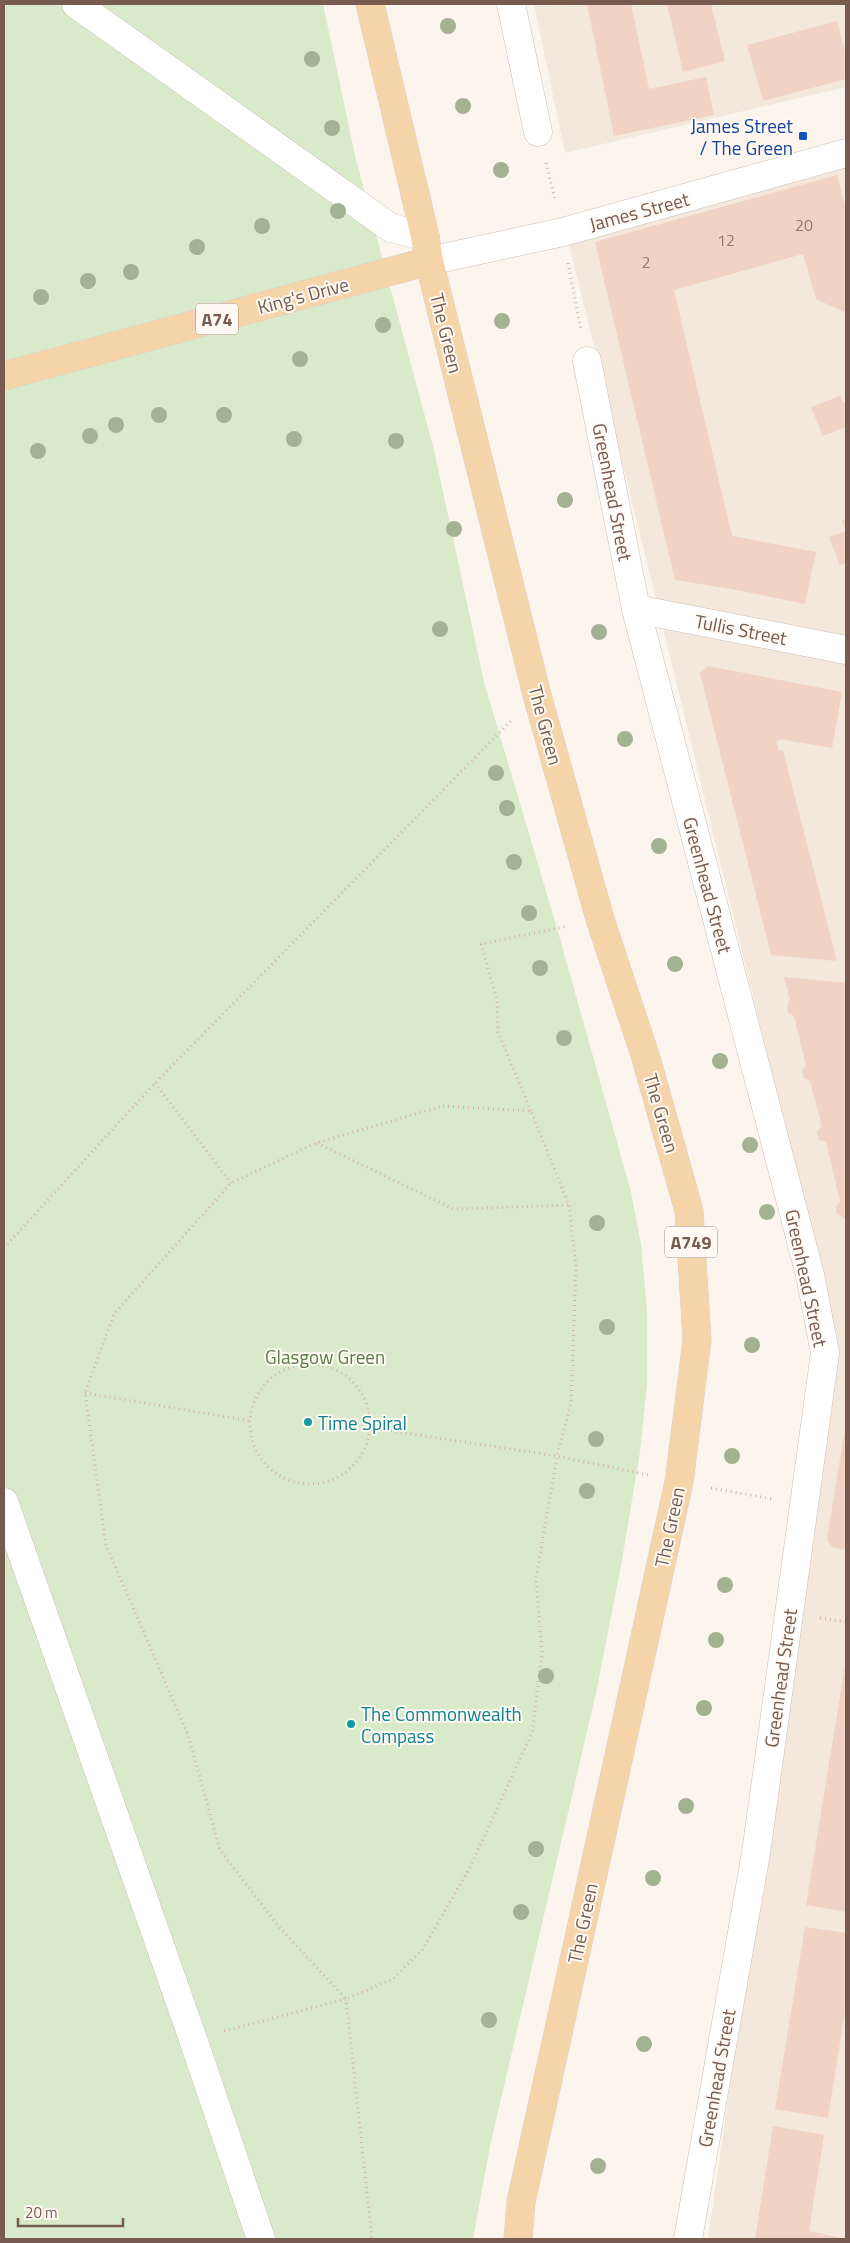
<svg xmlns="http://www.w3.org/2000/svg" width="850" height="2243" font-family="'Titillium Web',sans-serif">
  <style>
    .residential { fill: #f4e7db }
    .green { fill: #d9eacb }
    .building { fill: #f0d3c5 }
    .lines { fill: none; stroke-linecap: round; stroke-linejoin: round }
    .minor-casing { stroke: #cebdb1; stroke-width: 29 }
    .major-casing { stroke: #d9d1ce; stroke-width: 29 }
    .path { stroke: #d6b6a7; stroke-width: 3; stroke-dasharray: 1 4; stroke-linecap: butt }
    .minor { stroke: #fff; stroke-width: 28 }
    .major { stroke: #f6d4a9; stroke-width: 28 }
    .tree { fill: #a3b292 }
    .transit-dot { fill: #1a4fb4; stroke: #fef9f3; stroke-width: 2 }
    .culture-dot { fill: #0f9aa8; stroke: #fef9f3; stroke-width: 2 }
    .labels { text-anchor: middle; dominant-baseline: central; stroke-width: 4; stroke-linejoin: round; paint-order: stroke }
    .number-label { font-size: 16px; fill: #95796c }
    .shield { fill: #fef9f3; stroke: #a08a80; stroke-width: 1 }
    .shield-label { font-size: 18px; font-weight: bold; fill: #775b4f }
    .transit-label { font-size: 19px; fill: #164399; stroke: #fef9f3; text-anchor: end }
    .street-label { font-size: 19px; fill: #775b4f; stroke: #fef9f3 }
    .park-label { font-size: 19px; fill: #5b7c47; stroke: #fef9f3 }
    .culture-label { font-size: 19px; fill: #0d838f; stroke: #fef9f3; text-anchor: start }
  </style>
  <rect width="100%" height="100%" fill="#fcf5ed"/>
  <!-- residential -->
  <g class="residential">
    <path d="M 534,4 L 846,4 L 846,87 L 565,153 Z"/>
    <path d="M 846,166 L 846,2239 L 708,2239 L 837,1339 L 567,236 Z"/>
  </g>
  <!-- green -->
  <path class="green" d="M 4,4 L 323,4 L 356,160 L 434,450 L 484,682 L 557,928 L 631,1192 L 641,1244 L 647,1310 L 647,1384 L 640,1452 L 621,1566 L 596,1693 L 490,2146 L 473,2239 L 4,2239 Z"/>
  <!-- building -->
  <g class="building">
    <path d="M 587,4 L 631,4 L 649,89 L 706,77 L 714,115 L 614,136 Z"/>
    <path d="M 667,4 L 711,4 L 725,61 L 683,72 Z"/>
    <path d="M 837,21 L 846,55 L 846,79 L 763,101 L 747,45 Z"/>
    <path d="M 837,175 L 846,209 L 846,313 L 816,299 L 803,254 L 674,290 L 732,536 L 816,552 L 805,604 L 732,589 L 675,580 L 595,242 Z"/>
    <path d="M 840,396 L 843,403 L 846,402 L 846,427 L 823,436 L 811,407 Z"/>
    <path d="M 846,519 L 846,563 L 840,565 L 829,537 L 846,531 L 842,520 Z"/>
    <path d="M 708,666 L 842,692 L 832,748 L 780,739 L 777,742 L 779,751 L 783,750 L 837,961 L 771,955 L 700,673 Z"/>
    <path d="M 784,977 L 846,983 L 846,1223 L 844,1218 L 837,1214 L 836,1208 L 840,1201 L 826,1142 L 819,1140 L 817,1132 L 822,1126 L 821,1123 L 810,1081 L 804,1078 L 802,1070 L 806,1065 L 794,1016 L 788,1013 L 787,1006 L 790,1000 Z"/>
    <path d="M 845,1429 L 846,1429 L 846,1550 L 832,1547 L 827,1539 Z"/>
    <path d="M 845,1666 L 846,1666 L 846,1912 L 806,1905 Z"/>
    <path d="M 805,1927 L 846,1933 L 846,2005 L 828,2118 L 775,2109 Z"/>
    <path d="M 773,2126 L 824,2135 L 809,2231 L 846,2239 L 755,2239 Z"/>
  </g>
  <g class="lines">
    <!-- minor casing -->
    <g class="minor-casing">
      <g id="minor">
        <path d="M 76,4 L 391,228 L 425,236"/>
        <path d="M 511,4 L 538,132"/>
        <path d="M 429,261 L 563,232 L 846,153"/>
        <path d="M 587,361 L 636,609 L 810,1275 L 825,1353 L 756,1853 L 688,2239"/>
        <path d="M 636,609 L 846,650"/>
        <path d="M 4,1502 L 193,2039 L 261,2239"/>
      </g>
    </g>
    <!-- major casing -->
    <g class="major-casing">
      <g id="major">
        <path d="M 370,4 L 425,236 L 429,261 L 537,695 L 600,919 L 646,1058 L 689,1211 L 697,1340 L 679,1482 L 521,2202 L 518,2239"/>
        <path d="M 4,376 L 429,261"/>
      </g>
    </g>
    <!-- path -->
    <g class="path">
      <path d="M 546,163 L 555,200"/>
      <path d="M 568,263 L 581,330"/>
      <path d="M 155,1083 L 231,1183"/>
      <path d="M 443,1106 L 531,1111 L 569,1205 L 576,1266 L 571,1403 L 557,1456 L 536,1578 L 542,1652 L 532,1733 L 469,1869 L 423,1949 L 393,1979 L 346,1999 L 279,1927 L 220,1850 L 188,1735 L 106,1545 L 85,1393 L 114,1314 L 231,1183 L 316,1143 Z"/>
      <path d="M 531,1111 L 498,1032 L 497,999 L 481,944 L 568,926"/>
      <path d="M 317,1143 L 453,1209 L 569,1205"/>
      <path d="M 4,1248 L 155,1083 L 511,721"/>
      <circle cx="310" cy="1424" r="60"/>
      <path d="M 85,1393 L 251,1421"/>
      <path d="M 371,1428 L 557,1456 L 648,1475"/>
      <path d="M 711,1488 L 773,1499"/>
      <path d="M 820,1618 L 846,1622"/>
      <path d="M 224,2031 L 346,1999 L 372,2239"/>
    </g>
    <!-- minor -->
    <use href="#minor" class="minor"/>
    <!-- major -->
    <use href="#major" class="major"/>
  </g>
  <!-- trees -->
  <g class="tree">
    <circle cx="448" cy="26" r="8"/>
    <circle cx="312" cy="59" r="8"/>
    <circle cx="463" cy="106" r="8"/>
    <circle cx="332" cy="128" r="8"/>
    <circle cx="501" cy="170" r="8"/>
    <circle cx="338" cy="211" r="8"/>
    <circle cx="262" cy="226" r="8"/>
    <circle cx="197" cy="247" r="8"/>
    <circle cx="131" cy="272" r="8"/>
    <circle cx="88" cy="281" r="8"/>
    <circle cx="41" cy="297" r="8"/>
    <circle cx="502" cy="321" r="8"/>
    <circle cx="383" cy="325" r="8"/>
    <circle cx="300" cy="359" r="8"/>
    <circle cx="159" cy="415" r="8"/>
    <circle cx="224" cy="415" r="8"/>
    <circle cx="116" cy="425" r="8"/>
    <circle cx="90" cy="436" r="8"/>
    <circle cx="294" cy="439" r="8"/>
    <circle cx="396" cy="441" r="8"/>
    <circle cx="38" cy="451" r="8"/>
    <circle cx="565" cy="500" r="8"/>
    <circle cx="454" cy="529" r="8"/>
    <circle cx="440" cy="629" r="8"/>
    <circle cx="599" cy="632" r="8"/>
    <circle cx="625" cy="739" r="8"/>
    <circle cx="496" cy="773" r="8"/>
    <circle cx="507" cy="808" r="8"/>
    <circle cx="659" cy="846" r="8"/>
    <circle cx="514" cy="862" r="8"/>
    <circle cx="529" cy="913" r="8"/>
    <circle cx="675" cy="964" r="8"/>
    <circle cx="540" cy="968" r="8"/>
    <circle cx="564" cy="1038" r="8"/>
    <circle cx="720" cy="1061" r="8"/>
    <circle cx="750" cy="1145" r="8"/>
    <circle cx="767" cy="1212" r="8"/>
    <circle cx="597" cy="1223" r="8"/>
    <circle cx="607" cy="1327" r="8"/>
    <circle cx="752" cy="1345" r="8"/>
    <circle cx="596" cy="1439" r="8"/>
    <circle cx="732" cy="1456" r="8"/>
    <circle cx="587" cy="1491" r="8"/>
    <circle cx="725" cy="1585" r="8"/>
    <circle cx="716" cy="1640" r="8"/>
    <circle cx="546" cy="1676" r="8"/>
    <circle cx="704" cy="1708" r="8"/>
    <circle cx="686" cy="1806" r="8"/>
    <circle cx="536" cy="1849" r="8"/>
    <circle cx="653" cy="1878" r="8"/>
    <circle cx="521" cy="1912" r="8"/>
    <circle cx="489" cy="2020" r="8"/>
    <circle cx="644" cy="2044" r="8"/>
    <circle cx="598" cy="2166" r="8"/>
  </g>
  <!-- markers -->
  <rect class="transit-dot" x="798" y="131" width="10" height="10" rx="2.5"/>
  <g class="culture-dot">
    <circle cx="308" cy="1422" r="5"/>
    <circle cx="351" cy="1724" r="5"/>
  </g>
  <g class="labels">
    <!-- number labels -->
    <g class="number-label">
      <text x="804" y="225">20</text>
      <text x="726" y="240">12</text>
      <text x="646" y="262">2</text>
    </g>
    <!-- shield labels -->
    <g class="shield">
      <rect x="196" y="303.5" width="42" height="31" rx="4"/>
      <rect x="665" y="1226.5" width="52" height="31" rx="4"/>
    </g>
    <g class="shield-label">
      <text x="217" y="319">A74</text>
      <text x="691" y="1242">A749</text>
    </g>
    <!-- transit labels -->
    <g class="transit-label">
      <text x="793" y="125">James Street<tspan x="793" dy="22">/ The Green</tspan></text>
    </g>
    <!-- street labels -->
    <g class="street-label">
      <text transform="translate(639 211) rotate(-15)">James Street</text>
      <text transform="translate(303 295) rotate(-15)">King's Drive</text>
      <text transform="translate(447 333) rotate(76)">The Green</text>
      <text transform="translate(613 492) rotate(79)">Greenhead Street</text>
      <text transform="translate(741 629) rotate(11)">Tullis Street</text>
      <text transform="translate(546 725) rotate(75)">The Green</text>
      <text transform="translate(708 885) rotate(75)">Greenhead Street</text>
      <text transform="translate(662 1113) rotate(74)">The Green</text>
      <text transform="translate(807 1278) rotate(78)">Greenhead Street</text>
      <text transform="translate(669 1527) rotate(-78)">The Green</text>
      <text transform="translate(780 1678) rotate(-82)">Greenhead Street</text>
      <text transform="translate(582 1923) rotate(-78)">The Green</text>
      <text transform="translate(716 2078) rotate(-80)">Greenhead Street</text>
    </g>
    <!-- park labels -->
    <g class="park-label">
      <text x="325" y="1356">Glasgow Green</text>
    </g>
    <!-- culture labels -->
    <g class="culture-label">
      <text x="318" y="1422">Time Spiral</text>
      <text x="361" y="1713">The Commonwealth<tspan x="361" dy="22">Compass</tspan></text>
    </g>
  </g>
  <!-- border -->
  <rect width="850" height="2243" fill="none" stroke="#775b4f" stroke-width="10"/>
  <!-- scale -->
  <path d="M18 2218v8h105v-8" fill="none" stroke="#775b4f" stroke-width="2.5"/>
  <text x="25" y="2218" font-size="15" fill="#775b4f" stroke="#fef9f3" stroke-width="4" paint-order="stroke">20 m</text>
</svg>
